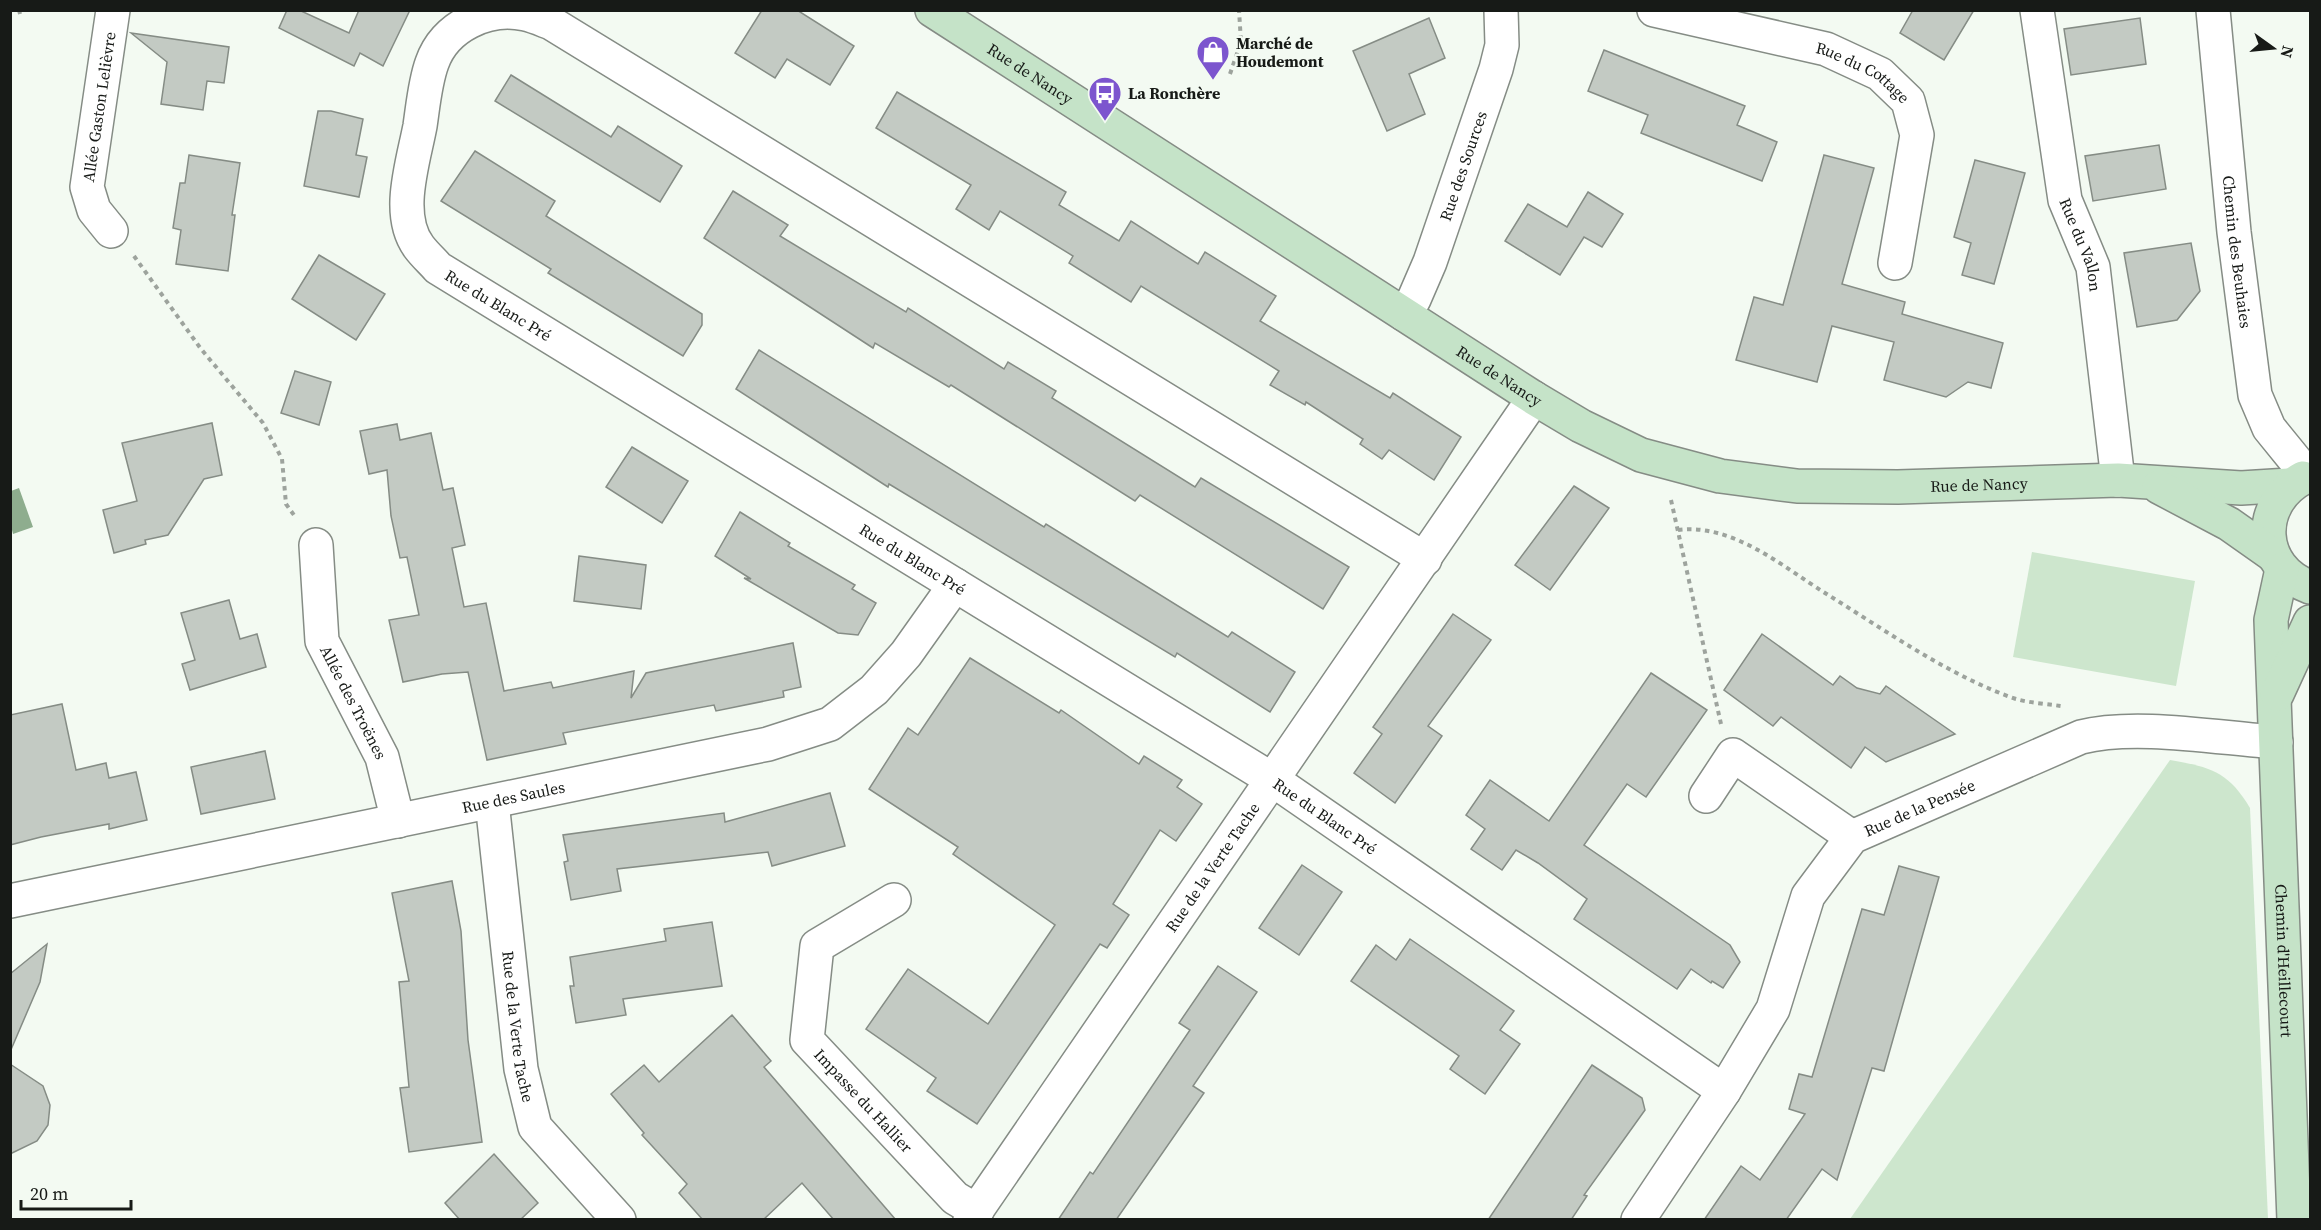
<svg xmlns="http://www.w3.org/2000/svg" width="2321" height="1230" font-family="'Source Serif 4',serif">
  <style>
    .green { fill: #cde6cd }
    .water { fill: #8ead8e }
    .building { fill: #c3cac3; stroke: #858c85; stroke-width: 1.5 }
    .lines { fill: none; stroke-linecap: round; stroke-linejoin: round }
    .street-casing { stroke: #858c85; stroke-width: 36 }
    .secondary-casing { stroke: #858c85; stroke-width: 36 }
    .path { stroke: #9da39d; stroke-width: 4; stroke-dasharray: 4.5 4.5; stroke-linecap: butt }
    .street { stroke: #fff; stroke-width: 33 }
    .secondary { stroke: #c5e3c8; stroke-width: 33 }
    .labels { text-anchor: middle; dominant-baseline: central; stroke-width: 4.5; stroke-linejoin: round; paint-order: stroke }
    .poi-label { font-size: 16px; font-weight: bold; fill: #171a17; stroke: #f3faf2; text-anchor: start }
    .street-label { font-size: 16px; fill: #171a17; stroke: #f3faf2 }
  </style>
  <rect width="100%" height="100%" fill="#f3faf2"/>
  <!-- green -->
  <g class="green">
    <path d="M 2032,552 L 2195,581 L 2176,686 L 2013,657 Z"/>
    <path d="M 2170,760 C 2210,767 2228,771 2250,808 L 2268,1219 L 1850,1219 Z"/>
  </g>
  <!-- water -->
  <path class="water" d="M 19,488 L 33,527 L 13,534 L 11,526 L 11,491 Z"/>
  <!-- building -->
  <g class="building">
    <path d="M 287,10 L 299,10 L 349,33 L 359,10 L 410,10 L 383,66 L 360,53 L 354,66 L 279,28 Z"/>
    <path d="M 762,10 L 797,10 L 854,46 L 830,85 L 787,59 L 775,78 L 735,53 Z"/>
    <path d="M 1913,10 L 1974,10 L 1944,60 L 1900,33 Z"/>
    <path d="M 1429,18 L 1445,58 L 1409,74 L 1425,114 L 1387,131 L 1353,51 Z"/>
    <path d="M 2140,18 L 2146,64 L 2071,75 L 2064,29 Z"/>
    <path d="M 131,33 L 229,47 L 224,83 L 207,81 L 203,110 L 161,104 L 167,62 Z"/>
    <path d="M 1604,50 L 1745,106 L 1737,125 L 1777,142 L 1762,181 L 1641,133 L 1648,115 L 1588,91 Z"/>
    <path d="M 511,75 L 611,137 L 618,126 L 682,166 L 660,202 L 495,101 Z"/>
    <path d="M 897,92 L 1066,192 L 1059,205 L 1119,241 L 1131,221 L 1198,264 L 1205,252 L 1276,296 L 1260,321 L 1390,398 L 1393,393 L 1461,437 L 1434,480 L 1389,450 L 1382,459 L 1360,444 L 1363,439 L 1306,402 L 1305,405 L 1270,385 L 1279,371 L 1141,286 L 1131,302 L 1069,263 L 1073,256 L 1000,211 L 989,230 L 956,209 L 971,185 L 876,128 Z"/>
    <path d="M 318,111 L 331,111 L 363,119 L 356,155 L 367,157 L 359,197 L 304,186 Z"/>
    <path d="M 2159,145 L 2166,189 L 2093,201 L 2085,156 Z"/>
    <path d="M 475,151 L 555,201 L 546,216 L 702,314 L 702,325 L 683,356 L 548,273 L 551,269 L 441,201 Z"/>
    <path d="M 189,155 L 240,163 L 232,215 L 235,215 L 228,271 L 176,264 L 181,230 L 173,228 L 180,183 L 185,183 Z"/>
    <path d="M 1824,155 L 1874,168 L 1842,284 L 1905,302 L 1902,314 L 2003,343 L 1991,388 L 1968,382 L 1946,397 L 1884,380 L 1894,342 L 1832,326 L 1817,382 L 1736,360 L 1754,297 L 1783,305 Z"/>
    <path d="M 1975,160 L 2025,173 L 1994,284 L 1962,275 L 1971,243 L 1954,237 Z"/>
    <path d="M 733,191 L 788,225 L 780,236 L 906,312 L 908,308 L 1004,369 L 1008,362 L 1056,391 L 1052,398 L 1195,487 L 1201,478 L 1349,567 L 1323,609 L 1140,495 L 1135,501 L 951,385 L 949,387 L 875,343 L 873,348 L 704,238 Z"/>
    <path d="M 1588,192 L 1623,214 L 1602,247 L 1584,237 L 1560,275 L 1505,241 L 1528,204 L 1567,227 Z"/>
    <path d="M 2191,243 L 2200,291 L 2177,320 L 2137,327 L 2124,253 Z"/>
    <path d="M 319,255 L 385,294 L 356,340 L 292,299 Z"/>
    <path d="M 759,350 L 1044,527 L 1046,524 L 1228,637 L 1232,632 L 1295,672 L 1270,712 L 1177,653 L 1175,657 L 889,484 L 888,487 L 736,389 Z"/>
    <path d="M 295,371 L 331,382 L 319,425 L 281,413 Z"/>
    <path d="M 212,423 L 222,475 L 204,479 L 168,535 L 145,540 L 146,544 L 114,553 L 103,510 L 137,501 L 122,443 Z"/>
    <path d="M 397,424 L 400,440 L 431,433 L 443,490 L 453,488 L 465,545 L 452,548 L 464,607 L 486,603 L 504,691 L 551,682 L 553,688 L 634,671 L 631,698 L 646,673 L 793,643 L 801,687 L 783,691 L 784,697 L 716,711 L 714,705 L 563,733 L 566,744 L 487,760 L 468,672 L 442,674 L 403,682 L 389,620 L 419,615 L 407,557 L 400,558 L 391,516 L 387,470 L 369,474 L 360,431 Z"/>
    <path d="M 632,447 L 688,481 L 662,523 L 606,487 Z"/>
    <path d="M 1574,486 L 1609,508 L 1550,590 L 1515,565 Z"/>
    <path d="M 740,512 L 790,543 L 788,546 L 855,585 L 852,589 L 876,603 L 858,635 L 838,633 L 744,578 L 751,579 L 715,556 Z"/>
    <path d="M 579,556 L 646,565 L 641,609 L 574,601 Z"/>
    <path d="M 229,600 L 240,639 L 257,634 L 266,667 L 190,690 L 182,664 L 195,660 L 181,613 Z"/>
    <path d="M 1453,614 L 1491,640 L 1428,726 L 1442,736 L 1395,803 L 1354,773 L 1382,734 L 1373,727 Z"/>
    <path d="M 1762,634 L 1833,685 L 1840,676 L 1857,688 L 1880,694 L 1886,686 L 1955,734 L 1886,762 L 1865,747 L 1851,768 L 1781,717 L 1773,726 L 1724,690 Z"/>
    <path d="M 970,658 L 1059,713 L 1061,710 L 1139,764 L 1144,756 L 1182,780 L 1177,787 L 1202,804 L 1176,841 L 1160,830 L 1113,904 L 1129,915 L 1107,948 L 1100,944 L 977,1124 L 927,1091 L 936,1078 L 866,1029 L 908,969 L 988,1024 L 1055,925 L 953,854 L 958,847 L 869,789 L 908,728 L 918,735 Z"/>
    <path d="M 1651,673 L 1707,710 L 1646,797 L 1627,784 L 1584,845 L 1730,945 L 1740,962 L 1723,988 L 1712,981 L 1711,983 L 1691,969 L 1677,989 L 1574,919 L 1587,899 L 1538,863 L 1516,850 L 1502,870 L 1471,849 L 1485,829 L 1466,815 L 1490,780 L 1549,821 Z"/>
    <path d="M 62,704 L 76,770 L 106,763 L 109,778 L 136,772 L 147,820 L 109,829 L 109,824 L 41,837 L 10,845 L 10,715 Z"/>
    <path d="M 265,751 L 275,799 L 201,814 L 191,767 Z"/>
    <path d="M 830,793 L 845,846 L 772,866 L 768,852 L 617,869 L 621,891 L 571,900 L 564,862 L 568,861 L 563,835 L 724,813 L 725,822 Z"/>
    <path d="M 1302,865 L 1342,892 L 1299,955 L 1259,928 Z"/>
    <path d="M 1899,866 L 1939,877 L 1884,1071 L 1872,1068 L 1837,1180 L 1822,1169 L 1786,1220 L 1704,1220 L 1741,1166 L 1760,1180 L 1805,1114 L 1789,1109 L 1799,1074 L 1812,1077 L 1862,909 L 1884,915 Z"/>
    <path d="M 452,881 L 461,931 L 468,1040 L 482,1142 L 409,1152 L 400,1088 L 409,1087 L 399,982 L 409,981 L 392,893 Z"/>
    <path d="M 712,922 L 722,986 L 623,999 L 626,1015 L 576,1023 L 570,986 L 574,986 L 570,957 L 666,941 L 664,929 Z"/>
    <path d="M 1410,939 L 1514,1011 L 1500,1030 L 1520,1044 L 1485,1094 L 1450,1069 L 1459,1056 L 1351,981 L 1376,945 L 1396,960 Z"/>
    <path d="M 47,944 L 40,982 L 10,1052 L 10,974 Z"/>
    <path d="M 1218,966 L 1257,992 L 1193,1086 L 1204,1093 L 1116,1220 L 1058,1220 L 1090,1172 L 1093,1174 L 1190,1030 L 1179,1023 Z"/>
    <path d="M 732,1015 L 771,1061 L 764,1067 L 896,1220 L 834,1220 L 802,1183 L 763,1220 L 703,1220 L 679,1193 L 687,1184 L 642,1135 L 644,1133 L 611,1094 L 644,1065 L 659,1082 Z"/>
    <path d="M 10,1064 L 43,1086 L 50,1105 L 48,1125 L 37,1141 L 10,1154 Z"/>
    <path d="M 1592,1065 L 1642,1098 L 1645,1110 L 1584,1195 L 1587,1196 L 1571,1220 L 1488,1220 Z"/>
    <path d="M 494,1154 L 538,1203 L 520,1220 L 460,1220 L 445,1203 Z"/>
  </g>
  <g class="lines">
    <!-- street casing -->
    <g class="street-casing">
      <g id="street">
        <path id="s1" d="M 1654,10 L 1826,49 L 1880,74 L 1908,101 L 1917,135 L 1895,263"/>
        <path id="s2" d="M 2037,10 L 2065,200 L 2093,267 L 2118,480"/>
        <path id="s3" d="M 2213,10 L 2234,232 L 2255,395 L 2269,428 L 2308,476"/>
        <path id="s4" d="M 111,231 L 94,210 L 87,187 L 113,10"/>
        <path id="s5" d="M 1404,314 L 1414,299 L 1430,262 L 1496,69 L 1502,45 L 1501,10"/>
        <path id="s6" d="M 316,545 L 322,641 L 382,757 L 398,821"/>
        <path id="s7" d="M 1425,559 L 551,23 C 543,20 534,16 525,14 C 488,6 445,26 432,63 C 425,82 423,106 420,126 C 413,163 395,215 419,247 C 425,255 432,261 438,268 L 1273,780 L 1724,1091"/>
        <path d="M 1706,796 L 1733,755 L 1852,837"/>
        <path id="s8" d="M 492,802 L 521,1069 L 535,1127 L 619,1220"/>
        <path id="s9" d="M 894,900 L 817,946 L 807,1040 L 955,1198 L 977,1211"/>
        <path id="s10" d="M 10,901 L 768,744 L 830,724 L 874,690 L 906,654 L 955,585"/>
        <path id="s11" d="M 970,1220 L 1534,398"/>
        <path id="s12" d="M 1638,1220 L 1724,1091 L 1773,1009 L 1808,896 L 1852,837 L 2081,737 C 2135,723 2218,738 2276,742"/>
      </g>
    </g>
    <!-- secondary casing -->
    <g class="secondary-casing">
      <g id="secondary">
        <path id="s13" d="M 932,10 L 1534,398 L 1581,426 L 1641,455 L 1720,476 L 1797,486 L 1898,487 L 2118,480 L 2241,488 L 2290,485"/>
        <path d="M 2303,478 C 2255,504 2258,568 2310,587"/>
        <path d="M 2159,487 L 2229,524 L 2273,555"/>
        <path id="s14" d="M 2282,569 L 2271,620 L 2294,1220"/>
        <path d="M 2277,694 L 2310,622"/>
      </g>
    </g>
    <!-- path -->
    <g class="path">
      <path d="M 19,10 L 20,14"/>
      <path d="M 1230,74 L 1241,42 L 1239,10"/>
      <path d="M 134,256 L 201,349 L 263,423 L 282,459 L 286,504 L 296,518"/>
      <path d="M 1671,500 L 1721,724"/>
      <path d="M 1678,530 C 1732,523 1782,566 1825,593 C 1885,630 1949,676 2016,699 C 2030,703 2047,704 2061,706"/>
    </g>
    <!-- street -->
    <use href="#street" class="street"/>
    <!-- secondary -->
    <use href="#secondary" class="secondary"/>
  </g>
  <!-- icons -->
  <defs>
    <g id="shop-pin" transform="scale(1.725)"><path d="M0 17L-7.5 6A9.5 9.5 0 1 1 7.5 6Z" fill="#7c55ce" stroke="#f3faf2"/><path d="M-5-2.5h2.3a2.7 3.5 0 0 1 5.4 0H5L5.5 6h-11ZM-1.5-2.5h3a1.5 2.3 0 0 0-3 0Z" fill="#fff"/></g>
    <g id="bus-pin" transform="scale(1.725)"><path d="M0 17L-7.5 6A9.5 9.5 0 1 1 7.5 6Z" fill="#7c55ce" stroke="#f3faf2"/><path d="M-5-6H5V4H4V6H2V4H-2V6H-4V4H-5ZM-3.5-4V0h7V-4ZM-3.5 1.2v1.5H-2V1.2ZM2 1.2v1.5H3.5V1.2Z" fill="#fff"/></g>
  </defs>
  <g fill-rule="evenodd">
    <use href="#shop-pin" x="1213" y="52"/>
    <use href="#bus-pin" x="1105" y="93"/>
  </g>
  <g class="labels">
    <!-- poi labels -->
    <g class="poi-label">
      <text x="1236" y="43">Marché de<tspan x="1236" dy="18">Houdemont</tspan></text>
      <text x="1128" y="93">La Ronchère</text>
    </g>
    <!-- street labels -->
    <g class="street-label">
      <text stroke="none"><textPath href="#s13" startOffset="117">Rue de Nancy</textPath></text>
      <text stroke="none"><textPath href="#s1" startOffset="220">Rue du Cottage</textPath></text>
      <text stroke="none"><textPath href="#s4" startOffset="132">Allée Gaston Lelièvre</textPath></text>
      <text stroke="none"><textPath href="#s5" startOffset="160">Rue des Sources</textPath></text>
      <text stroke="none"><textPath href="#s2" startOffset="240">Rue du Vallon</textPath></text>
      <text stroke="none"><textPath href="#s3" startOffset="243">Chemin des Beuhaies</textPath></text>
      <text stroke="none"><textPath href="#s7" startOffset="1455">Rue du Blanc Pré</textPath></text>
      <text stroke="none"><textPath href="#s13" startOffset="675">Rue de Nancy</textPath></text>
      <text stroke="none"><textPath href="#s13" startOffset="1179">Rue de Nancy</textPath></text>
      <text stroke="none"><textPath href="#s7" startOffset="1941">Rue du Blanc Pré</textPath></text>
      <text stroke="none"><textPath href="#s6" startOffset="165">Allée des Troënes</textPath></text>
      <text stroke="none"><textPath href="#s10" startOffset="514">Rue des Saules</textPath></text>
      <text stroke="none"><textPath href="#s12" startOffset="516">Rue de la Pensée</textPath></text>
      <text stroke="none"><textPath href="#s7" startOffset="2427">Rue du Blanc Pré</textPath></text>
      <text stroke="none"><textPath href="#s11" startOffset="428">Rue de la Verte Tache</textPath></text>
      <text stroke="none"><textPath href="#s14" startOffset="393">Chemin d'Heillecourt</textPath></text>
      <text stroke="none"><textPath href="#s8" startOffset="226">Rue de la Verte Tache</textPath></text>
      <text stroke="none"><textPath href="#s9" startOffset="267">Impasse du Hallier</textPath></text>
    </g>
  </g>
  <!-- border -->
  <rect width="2321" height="1230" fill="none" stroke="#171a17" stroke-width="24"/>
  <!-- north arrow -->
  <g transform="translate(2273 48) rotate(105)" stroke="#f3faf2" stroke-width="4.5" paint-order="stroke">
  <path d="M0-4.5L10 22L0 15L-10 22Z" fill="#171a17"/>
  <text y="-9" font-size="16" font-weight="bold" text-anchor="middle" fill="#171a17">N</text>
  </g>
  <!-- scale -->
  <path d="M21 1200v9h110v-9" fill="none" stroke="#171a17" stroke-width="3"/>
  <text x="30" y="1200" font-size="18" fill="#171a17" stroke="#f3faf2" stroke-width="4.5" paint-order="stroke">20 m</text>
</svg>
